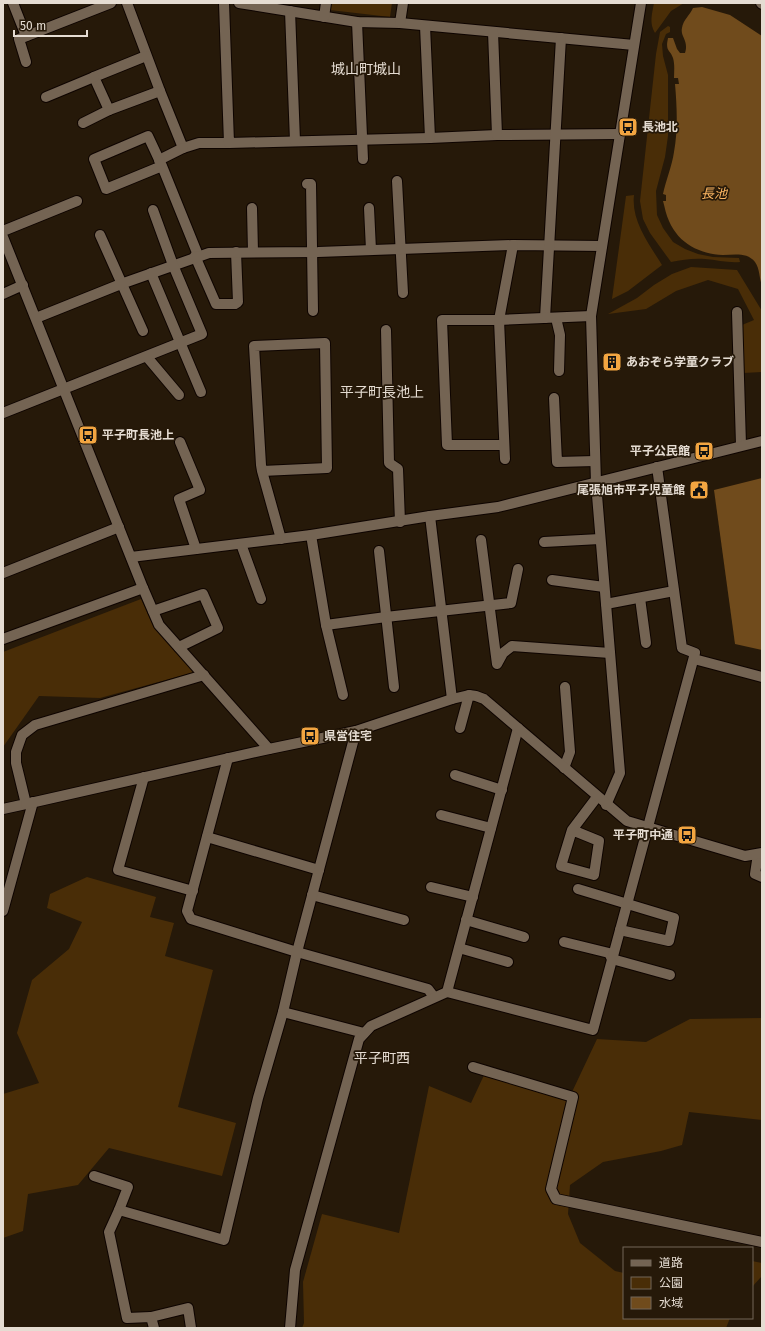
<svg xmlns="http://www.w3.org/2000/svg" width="765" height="1331" font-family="'Fira Sans','Noto Sans JP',sans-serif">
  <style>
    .green { fill: #492d07 }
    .water { fill: #704b1c }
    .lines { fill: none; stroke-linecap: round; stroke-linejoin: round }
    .minor-casing { stroke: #0e0400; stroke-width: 12 }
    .tertiary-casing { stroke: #0e0400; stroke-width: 12 }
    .minor { stroke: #746453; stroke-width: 10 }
    .tertiary { stroke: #746453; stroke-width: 10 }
    .labels { text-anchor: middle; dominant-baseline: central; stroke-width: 3.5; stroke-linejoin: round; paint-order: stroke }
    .poi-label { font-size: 12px; font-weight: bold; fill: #e5dcd2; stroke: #261909; text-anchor: start }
    .water-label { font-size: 13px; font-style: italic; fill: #fcb662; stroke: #261909 }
    .quarter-label { font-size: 14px; fill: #e5dcd2; stroke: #261909 }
  </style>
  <rect width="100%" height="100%" fill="#261909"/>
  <!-- green -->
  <g class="green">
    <path d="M 331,3 L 392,3 L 390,17 L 330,10 Z"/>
    <path d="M 654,3 L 684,3 L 671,11 L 655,33 C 649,23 652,14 654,3 Z"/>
    <path d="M 668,26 L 670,27 L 670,32 L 666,34 L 662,44 L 663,56 L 668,75 L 668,136 L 665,157 L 656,191 L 657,215 L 663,228 L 673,242 L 685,249 L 698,254 L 713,257 L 739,258 L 740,262 C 728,263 717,260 705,259 C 693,258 682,260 671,262 L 650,233 L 643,219 L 640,201 L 656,54 L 660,32 Z"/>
    <path d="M 634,195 C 631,221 649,244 662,265 L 628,291 L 612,299 L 626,196 Z"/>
    <path d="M 691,267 L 737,270 L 762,311 L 762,372 L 743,373 L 742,325 L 754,320 L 738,289 L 708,280 L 676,291 L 646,309 L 608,314 L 637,298 L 654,285 L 672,274 Z"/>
    <path d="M 141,599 L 154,628 L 195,672 L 100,698 L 39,696 L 3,747 L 3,652 Z"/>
    <path d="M 87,877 L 156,897 L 150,917 L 174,923 L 165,956 L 213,970 L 178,1107 L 236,1123 L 222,1176 L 109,1148 L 78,1185 L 28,1194 L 23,1231 L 3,1238 L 3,1094 L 39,1083 L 17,1033 L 32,980 L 69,949 L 82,922 L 47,908 L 50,894 Z"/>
    <path d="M 762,1018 L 762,1120 L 689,1112 L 682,1145 L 661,1151 L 603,1162 L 570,1185 L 568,1214 L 580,1243 L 615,1271 L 624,1273 L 624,1318 L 730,1318 L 726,1328 L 302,1328 L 304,1323 L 303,1282 L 322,1214 L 399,1233 L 429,1086 L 471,1103 L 485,1073 L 572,1092 L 597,1039 L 646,1042 L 690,1019 Z"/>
    <path d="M 752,1261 L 762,1263 L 762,1276 L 752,1287 Z"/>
  </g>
  <!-- water -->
  <g class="water">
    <path d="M 702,7 L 730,15 L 762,36 L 762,285 C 759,278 760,269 755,262 C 747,252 734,255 723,255 C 700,254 679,244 669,221 C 666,215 665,208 663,201 L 666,201 L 666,195 L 663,194 C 666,180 672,166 674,152 C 678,130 677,107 675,84 L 679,84 L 678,78 L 674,78 C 674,72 675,65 673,58 C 670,49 665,52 668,38 L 673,38 L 677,49 L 680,53 L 685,53 C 689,40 680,37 682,28 C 683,20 690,15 693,8 Z"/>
    <path d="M 762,478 L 762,650 L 735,644 L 714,490 Z"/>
  </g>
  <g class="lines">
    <!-- minor casing -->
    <g class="minor-casing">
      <g id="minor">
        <path d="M 13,3 L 26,36"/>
        <path d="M 127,3 L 160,91 L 183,148 L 199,143 L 229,143"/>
        <path d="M 224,3 L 229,143 L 430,138 L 497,135 L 620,134"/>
        <path d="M 239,3 L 357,22 L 400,23 L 634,45"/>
        <path d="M 761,3 L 762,4"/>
        <path d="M 290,11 L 295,141"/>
        <path d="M 324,17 L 326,3"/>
        <path d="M 357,22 L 363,159"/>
        <path d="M 400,23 L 403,3"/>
        <path d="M 425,26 L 430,138"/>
        <path d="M 493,32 L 497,135"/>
        <path d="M 146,56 L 94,77 L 109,110 L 160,91"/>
        <path d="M 26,62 L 19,39 L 111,3"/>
        <path d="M 46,97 L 94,77"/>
        <path d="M 83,123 L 109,110"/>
        <path d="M 159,160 L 183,148"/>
        <path d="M 162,166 L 106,189 L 94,159 L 148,136 L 162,166 L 198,255"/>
        <path d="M 397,181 L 403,293"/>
        <path d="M 307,184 L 311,184 L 313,311"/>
        <path d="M 252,208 L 253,252"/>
        <path d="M 369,208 L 371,250"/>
        <path d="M 3,231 L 77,201"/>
        <path d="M 100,235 L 143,331"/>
        <path d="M 195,256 L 216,304 L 235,304 L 238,302 L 236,252"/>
        <path d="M 151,273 L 201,392"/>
        <path d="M 3,294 L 23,285"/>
        <path d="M 737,312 L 741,445"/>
        <path d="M 36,318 L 121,284 L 209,253 L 318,252 L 513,245 L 602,246"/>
        <path d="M 545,318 L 561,38"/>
        <path d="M 556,318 L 560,335 L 559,371"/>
        <path d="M 386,330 L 389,463 L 398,469 L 400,522"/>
        <path d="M 147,357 L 179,395"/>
        <path d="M 554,398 L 557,462 L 595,461"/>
        <path d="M 3,413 L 202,334 L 173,265 L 153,210"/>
        <path d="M 180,442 L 200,490 L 179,499 L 196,549"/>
        <path d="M 504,445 L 447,445 L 442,320 L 499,320 L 591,316"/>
        <path d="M 505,459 L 499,320 L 513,245"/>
        <path d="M 262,471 L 327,468 L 325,343 L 254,346 L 261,465 L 262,471 L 281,539"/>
        <path d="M 430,516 L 452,699"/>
        <path d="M 311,535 L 326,625 L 343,695"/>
        <path d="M 481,540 L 497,664 L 503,653 L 512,646 L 610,653"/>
        <path d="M 544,542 L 600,539"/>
        <path d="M 241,544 L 261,599"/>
        <path d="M 379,551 L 394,687"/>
        <path d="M 3,573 L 119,527"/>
        <path d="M 552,580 L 604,587"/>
        <path d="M 640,598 L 646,643"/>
        <path d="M 606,604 L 674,591"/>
        <path d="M 153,611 L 203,594 L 218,628 L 179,647"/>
        <path d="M 326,625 L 386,617 L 511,603 L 518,569"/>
        <path d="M 3,639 L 143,588"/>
        <path d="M 694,659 L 762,677"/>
        <path d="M 460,728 L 469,695"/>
        <path d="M 228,758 L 187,911 L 191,919 L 297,952 L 428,989 L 434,997"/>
        <path d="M 564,768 L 570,752 L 565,687"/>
        <path d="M 455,775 L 502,790"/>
        <path d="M 144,777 L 118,870 L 193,891"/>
        <path d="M 606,805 L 620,773 L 596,483 L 591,316 L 641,3"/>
        <path d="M 3,809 L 26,804 L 16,763 L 16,752 L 22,735 L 35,725 L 204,675"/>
        <path d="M 441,815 L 491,828"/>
        <path d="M 572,830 L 599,841 L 594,875 L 561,866 L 572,830 L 597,797"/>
        <path d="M 207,837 L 319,870"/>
        <path d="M 758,854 L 755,874 L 762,877"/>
        <path d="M 431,887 L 473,897"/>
        <path d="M 578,889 L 674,918 L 669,941 L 620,930"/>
        <path d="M 312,895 L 404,920"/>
        <path d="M 3,911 L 33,802"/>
        <path d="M 466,920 L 524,937"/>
        <path d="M 564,942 L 609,953 L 612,959 L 670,975"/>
        <path d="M 459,948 L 508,962"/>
        <path d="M 447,992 L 593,1030 L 695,653 L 682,648 L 657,467"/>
        <path d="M 283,1012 L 364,1033"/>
        <path d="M 473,1067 L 573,1097 L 551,1189 L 556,1199 L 762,1242"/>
        <path d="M 94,1176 L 128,1187 L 119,1210"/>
        <path d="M 151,1317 L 188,1308 L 191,1328"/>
        <path d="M 154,1328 L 151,1317 L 127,1318 L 109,1232 L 119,1210 L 224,1240 L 258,1098 L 283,1012 L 297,952 L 356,731"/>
        <path d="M 290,1328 L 295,1270 L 359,1039 L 371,1026 L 447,992 L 518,728"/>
      </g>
    </g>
    <!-- tertiary casing -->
    <g class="tertiary-casing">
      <g id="tertiary">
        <path d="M 3,237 L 143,588 L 159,625 L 269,749"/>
        <path d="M 131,557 L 311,535 L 430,516 L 498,507 L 762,441"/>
        <path d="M 26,804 L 269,749 L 356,731 L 452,699 L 469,695 L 476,696 L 484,699 L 627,821 L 745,856 L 762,853"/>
      </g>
    </g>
    <!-- minor -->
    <use href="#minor" class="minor"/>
    <!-- tertiary -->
    <use href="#tertiary" class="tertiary"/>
  </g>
  <!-- icons -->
  <defs>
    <g id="bus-square" transform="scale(1)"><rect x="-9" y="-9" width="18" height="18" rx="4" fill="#f2a541" stroke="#261909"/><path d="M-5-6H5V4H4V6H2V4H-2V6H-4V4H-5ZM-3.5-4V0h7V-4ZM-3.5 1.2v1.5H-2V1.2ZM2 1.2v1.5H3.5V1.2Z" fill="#111"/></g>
    <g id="building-square" transform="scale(1)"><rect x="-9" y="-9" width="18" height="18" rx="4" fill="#f2a541" stroke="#261909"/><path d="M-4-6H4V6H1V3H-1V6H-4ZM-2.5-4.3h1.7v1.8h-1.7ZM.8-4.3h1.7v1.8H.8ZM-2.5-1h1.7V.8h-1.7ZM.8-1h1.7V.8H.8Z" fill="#111"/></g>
    <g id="civic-square" transform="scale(1)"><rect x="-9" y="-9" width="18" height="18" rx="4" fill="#f2a541" stroke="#261909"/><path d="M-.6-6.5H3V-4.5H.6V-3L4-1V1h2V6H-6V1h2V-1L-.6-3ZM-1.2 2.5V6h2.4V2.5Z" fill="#111"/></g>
  </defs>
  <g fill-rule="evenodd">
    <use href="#bus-square" x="628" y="127"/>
    <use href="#building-square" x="612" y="362"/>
    <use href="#bus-square" x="88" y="435"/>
    <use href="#bus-square" x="704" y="451"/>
    <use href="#civic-square" x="699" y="490"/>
    <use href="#bus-square" x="310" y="736"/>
    <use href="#bus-square" x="687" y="835"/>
  </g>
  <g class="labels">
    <!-- poi labels -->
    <g class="poi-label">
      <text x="642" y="127">長池北</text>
      <text x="626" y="362">あおぞら学童クラブ</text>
      <text x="102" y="435">平子町長池上</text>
      <text x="690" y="451" text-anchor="end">平子公民館</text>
      <text x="685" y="490" text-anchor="end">尾張旭市平子児童館</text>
      <text x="324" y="736">県営住宅</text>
      <text x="673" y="835" text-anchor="end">平子町中通</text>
    </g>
    <!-- water labels -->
    <g class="water-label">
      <text x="714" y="193">長池</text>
    </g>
    <!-- quarter labels -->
    <g class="quarter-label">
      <text x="366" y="69">城山町城山</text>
      <text x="382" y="392">平子町長池上</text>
      <text x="382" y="1058">平子町西</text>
    </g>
  </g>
  <!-- border -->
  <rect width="765" height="1331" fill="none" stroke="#e5dcd2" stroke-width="8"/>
  <!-- legend -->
  <rect x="623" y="1247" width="130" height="72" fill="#261909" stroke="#726759"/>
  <rect x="631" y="1260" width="20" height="6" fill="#746453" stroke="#726759"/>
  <text x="659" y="1267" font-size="12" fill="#e5dcd2">道路</text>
  <rect x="631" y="1277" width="20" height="12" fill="#492d07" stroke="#726759"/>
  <text x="659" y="1287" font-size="12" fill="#e5dcd2">公園</text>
  <rect x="631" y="1297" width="20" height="12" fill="#704b1c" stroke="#726759"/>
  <text x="659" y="1307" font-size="12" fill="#e5dcd2">水域</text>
  <!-- scale -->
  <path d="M14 30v6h73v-6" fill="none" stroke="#e5dcd2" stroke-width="2"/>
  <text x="20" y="30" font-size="12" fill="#e5dcd2" stroke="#261909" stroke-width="3" paint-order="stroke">50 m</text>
</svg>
